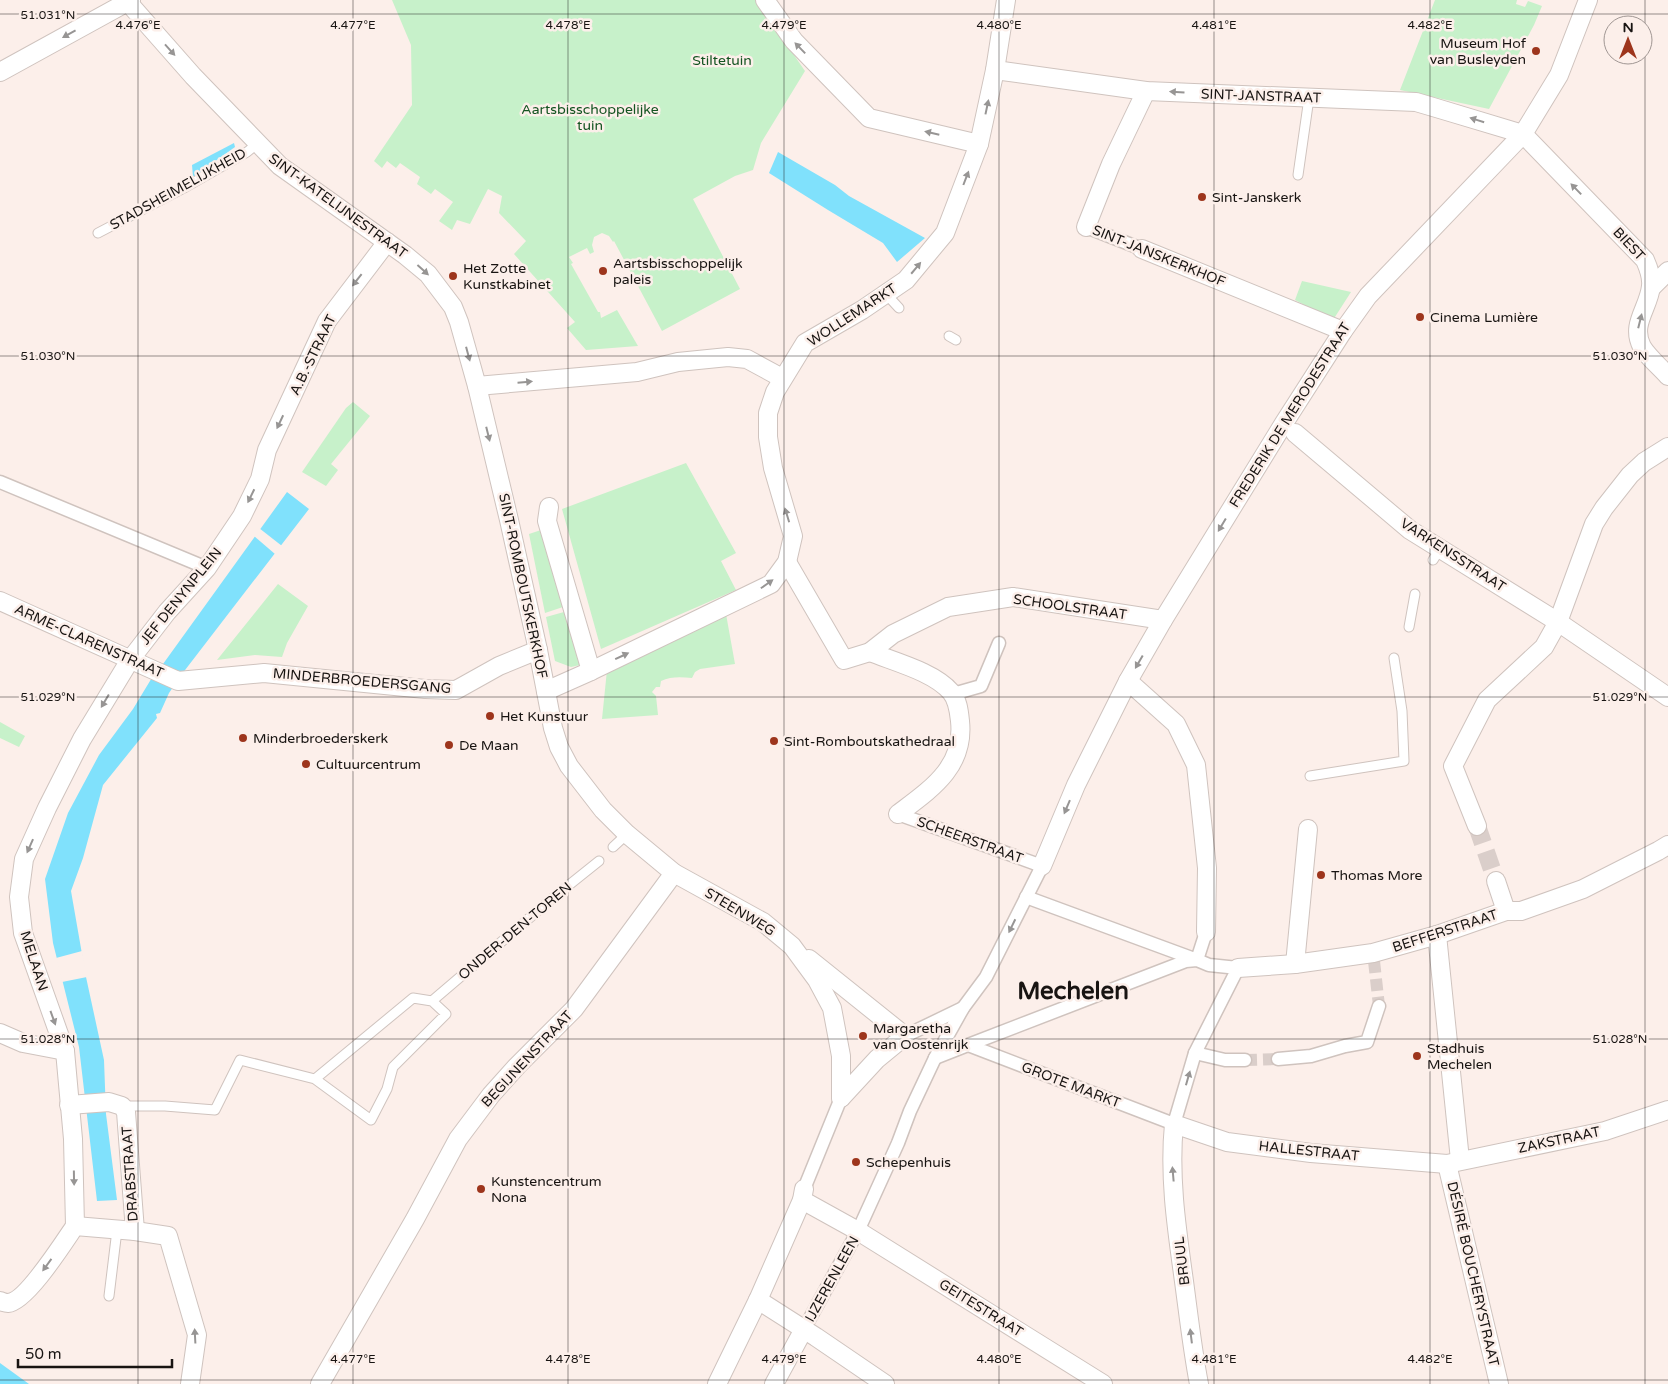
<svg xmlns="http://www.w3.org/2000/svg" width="1668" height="1384" font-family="'Varela Round',sans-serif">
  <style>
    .green { fill: #c7f1ca }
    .water { fill: #80e1fc }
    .pier { fill: #fcefea }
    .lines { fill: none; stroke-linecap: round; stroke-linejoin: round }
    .pedestrian-tunnel { stroke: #daceca; stroke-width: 12; stroke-dasharray: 12 6; stroke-linecap: butt }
    .minor-tunnel { stroke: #daceca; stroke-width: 18; stroke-dasharray: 18 9; stroke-linecap: butt }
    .service-casing { stroke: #cfc3be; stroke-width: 11 }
    .pedestrian-casing { stroke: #cfc3be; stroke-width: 15 }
    .minor-casing { stroke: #cfc3be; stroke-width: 20 }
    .service { stroke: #fff; stroke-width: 9 }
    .pedestrian { stroke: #fff; stroke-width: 12 }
    .minor { stroke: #fff; stroke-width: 18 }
    .oneway { fill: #979594 }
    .ticks { fill: none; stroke: #181412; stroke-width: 1; stroke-opacity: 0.45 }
    .poi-dot { fill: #9d351c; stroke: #fcefea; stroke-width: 2 }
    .labels { text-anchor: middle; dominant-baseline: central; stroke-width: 5; stroke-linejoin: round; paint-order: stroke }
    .poi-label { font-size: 14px; fill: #181412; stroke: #fcefea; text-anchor: start }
    .park-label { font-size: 14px; fill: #145421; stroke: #fcefea }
    .street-label { font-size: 14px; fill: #181412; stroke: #fcefea }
    .town-label { font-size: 24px; font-weight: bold; fill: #181412; stroke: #fcefea }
    .ticks-label { font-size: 12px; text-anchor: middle; fill: #181412; stroke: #fcefea; stroke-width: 5; stroke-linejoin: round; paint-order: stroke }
  </style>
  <rect width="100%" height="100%" fill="#fcefea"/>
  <!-- green -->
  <g class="green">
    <path d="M 392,0 L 756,0 L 805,71 L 761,143 L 753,170 L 735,176 L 693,199 L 740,289 L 662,331 L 614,241 L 613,242 L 609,236 L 602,233 L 594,237 L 592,245 L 594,252 L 590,254 L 587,248 L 569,257 L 573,263 L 571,264 L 598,312 L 600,312 L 601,318 L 617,310 L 638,346 L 586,350 L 567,328 L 575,322 L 514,254 L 526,241 L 499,213 L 502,196 L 488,189 L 470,224 L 457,220 L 452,230 L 439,221 L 453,202 L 435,189 L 431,194 L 417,184 L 420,177 L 400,163 L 396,168 L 387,161 L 382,168 L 374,161 L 412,105 L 411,45 Z"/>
    <path d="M 1435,0 L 1517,0 L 1516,4 L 1525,7 L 1528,1 L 1542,6 L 1534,25 L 1489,109 L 1400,90 Z"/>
    <path d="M 1302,281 L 1351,292 L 1333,320 L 1295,300 Z"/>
    <path d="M 353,402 L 370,416 L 331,464 L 338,470 L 326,486 L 302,472 L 346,408 Z"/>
    <path d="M 686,463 L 736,553 L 721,561 L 736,590 L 601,649 L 562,509 Z"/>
    <path d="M 541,530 L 563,607 L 545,613 L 529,534 Z"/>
    <path d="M 278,584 L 308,606 L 287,643 L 282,657 L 255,655 L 217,660 Z"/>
    <path d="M 564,612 L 580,665 L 571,667 L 555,661 L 546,617 Z"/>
    <path d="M 726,614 L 735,664 L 700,669 L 695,672 L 692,678 C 682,677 671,676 661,681 L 660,687 L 656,687 L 652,692 L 656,696 L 658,715 L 602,719 L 607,670 Z"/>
    <path d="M 0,722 L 25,736 L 19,747 L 0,738 Z"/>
  </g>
  <!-- water -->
  <g class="water">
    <path d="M 234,143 L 235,147 L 193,177 L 192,165 Z"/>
    <path d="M 778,152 L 835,185 L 849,196 L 925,238 L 897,262 L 883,243 L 828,210 L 769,173 Z"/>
    <path d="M 287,492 L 309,509 L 182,674 L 169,693 L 160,713 L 156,714 L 157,718 L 153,723 L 103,785 L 83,858 L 71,891 L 86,977 L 104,1060 L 106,1114 L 117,1200 L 97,1201 L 79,1047 L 53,943 L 45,879 L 68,813 L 99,755 L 133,709 L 153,676 L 163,664 Z"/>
    <path d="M 0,1363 L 29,1384 L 0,1384 Z"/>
  </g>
  <!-- pier -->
  <g class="pier">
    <path d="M 259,528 L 282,546 L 275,554 L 254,536 Z"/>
    <path d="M 82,951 L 87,977 L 62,982 L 56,958 Z"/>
  </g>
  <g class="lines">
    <!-- pedestrian-tunnel -->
    <g class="pedestrian-tunnel">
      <path d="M 1374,961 L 1379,1006"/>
      <path d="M 1245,1060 L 1278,1059"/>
    </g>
    <!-- minor-tunnel -->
    <path class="minor-tunnel" d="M 1477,826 L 1496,881"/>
    <!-- service casing -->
    <g class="service-casing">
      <g id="service">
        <path d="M 1298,175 L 1309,98"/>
        <path d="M 98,233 L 184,188 L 247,152 L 257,144"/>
        <path d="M 886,294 L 899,308"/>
        <path d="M 949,336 L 956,340"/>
        <path d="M 1433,560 L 1440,549"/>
        <path d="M 1409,627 L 1415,594"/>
        <path d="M 1310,776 L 1404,761 L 1402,711 L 1394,658"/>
        <path d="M 613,847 L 627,834"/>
        <path d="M 432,1001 L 554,897 L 599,861"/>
        <path d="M 122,1106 L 165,1106 L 215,1110 L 240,1060 L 315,1079 L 413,998 L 432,1001 L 446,1014 L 393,1067 L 387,1089 L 371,1120 L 315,1079"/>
        <path d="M 109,1296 L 117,1230"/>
      </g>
    </g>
    <!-- pedestrian casing -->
    <g class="pedestrian-casing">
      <g id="pedestrian">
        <path d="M 1086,227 L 1142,249"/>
        <path d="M 0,482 L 207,568"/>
        <path d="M 953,694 L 981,686 L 999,643"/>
        <path d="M 1026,897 L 1197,960 L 1206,932"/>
        <path d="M 905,1036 L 963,1008"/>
        <path d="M 1195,1053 L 1225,1060 L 1245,1060"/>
        <path d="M 935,1058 L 968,1045 L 1186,961 L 1197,960 L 1209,965 L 1238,968 L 1195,1053 L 1174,1124 L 968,1045"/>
        <path d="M 1278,1059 L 1311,1056 L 1345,1046 L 1367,1042 L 1379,1006"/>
        <path d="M 804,1189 L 841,1098"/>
        <path d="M 804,1329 L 858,1231 L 898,1143 L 910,1111 L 935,1058 L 963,1008 L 986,977 L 1042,866 L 898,814"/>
      </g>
    </g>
    <!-- minor casing -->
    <g class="minor-casing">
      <g id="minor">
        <path d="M 126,0 L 193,76 L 280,166 L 405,255 L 428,274 L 453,307 L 459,322 L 477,386 L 509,520 L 538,650 L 553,728 L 559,747 L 569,766 L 603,810 L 627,834 L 674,873 L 763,922 L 792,946 L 817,980 L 832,1008 L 841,1056 L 841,1098"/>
        <path d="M 765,0 L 794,41 L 869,118 L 979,144"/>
        <path d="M 995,70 L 1146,91 L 1416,102 L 1433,107 L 1523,134 L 1645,260 C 1649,269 1652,277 1651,286 C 1649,308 1630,324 1642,347 C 1648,357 1660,367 1668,376"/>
        <path d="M 0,72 L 131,0"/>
        <path d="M 1086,227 L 1111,164 L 1146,91"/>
        <path d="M 1142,249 L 1343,331"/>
        <path d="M 1651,288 L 1668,271"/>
        <path d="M 477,386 L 637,372 L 678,362 L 728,357 L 747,359 L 782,378"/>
        <path d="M 1295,433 L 1410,530 L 1558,622 L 1668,697"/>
        <path d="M 549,507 L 547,521 L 591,671"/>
        <path d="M 787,562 L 844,660 L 870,652 L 893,634 L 948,607 L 1013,597 L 1163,620"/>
        <path d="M 0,601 L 178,681 L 264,673 L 425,689 L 456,690 L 499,666 L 538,650"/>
        <path d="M 870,652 C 895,662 934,672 951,692 C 958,700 959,712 960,721 C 965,767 931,789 898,814"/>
        <path d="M 1128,681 L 1176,724 L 1196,765 L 1207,868 L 1206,932"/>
        <path d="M 546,691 L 591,671 L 771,584 L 787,562 L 793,536 L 773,468 L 768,437 L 768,413 L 775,392 L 805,343 L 862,310 L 906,280 L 945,233 L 979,144 L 995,70 L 1006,0"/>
        <path d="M 1477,826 L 1453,766 L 1487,700 L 1544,647 L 1558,622 L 1594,524 L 1604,508 L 1630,475 L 1644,462 L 1668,447"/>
        <path d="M 1042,866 L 1076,785 L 1128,681 L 1163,620 L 1284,423 L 1343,331 L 1368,296 L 1523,134 L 1559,75 L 1588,0"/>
        <path d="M 1496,881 L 1506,911"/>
        <path d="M 1437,935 L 1460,1160"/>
        <path d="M 809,959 L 905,1036 L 877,1059 L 841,1098"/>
        <path d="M 1295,964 L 1308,829"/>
        <path d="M 1238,968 L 1295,964 L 1373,953 L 1437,935 L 1506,911 L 1521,911 L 1583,889 L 1658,851 L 1668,845"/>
        <path d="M 0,1033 L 23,1043 L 65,1051"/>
        <path d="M 69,1105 L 109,1102 L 122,1106 L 126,1112 L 135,1231"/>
        <path d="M 1447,1164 L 1499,1384"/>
        <path d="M 802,1200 L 858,1231 L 1103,1384"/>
        <path d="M 75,1226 L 73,1139 L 65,1051 L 23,933 L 19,897 L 24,859 L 47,808 L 82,739 L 130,660 L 167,612 L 207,568 L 242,516 L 260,479 L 267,450 L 327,321 L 387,242"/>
        <path d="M 75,1226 L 135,1231 L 168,1236 L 197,1335 L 190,1384"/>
        <path d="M 758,1300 L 816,1337 L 885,1384"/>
        <path d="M 0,1301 C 3,1302 5,1303 8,1303 C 26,1302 64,1242 75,1226"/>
        <path d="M 320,1384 L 415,1219 L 458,1139 L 491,1095 L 517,1066 L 574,1009 L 674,873"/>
        <path d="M 717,1384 L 758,1300 L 802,1200 L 804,1189"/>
        <path d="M 774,1384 L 804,1329"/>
        <path d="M 1199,1384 C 1192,1348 1188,1310 1183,1274 C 1176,1224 1169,1174 1174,1124 L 1227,1142 L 1311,1153 L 1447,1164 L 1605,1131 L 1668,1110"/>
      </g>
    </g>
    <!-- service -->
    <use href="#service" class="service"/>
    <!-- pedestrian -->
    <use href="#pedestrian" class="pedestrian"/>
    <!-- minor -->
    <use href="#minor" class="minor"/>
  </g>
  <!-- one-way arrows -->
  <defs><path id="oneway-solid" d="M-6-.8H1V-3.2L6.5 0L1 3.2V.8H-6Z" transform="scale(1.25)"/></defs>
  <g class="oneway">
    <use href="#oneway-solid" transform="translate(69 34) rotate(151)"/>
    <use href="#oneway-solid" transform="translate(800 48) rotate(-134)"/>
    <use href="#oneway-solid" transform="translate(170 50) rotate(48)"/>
    <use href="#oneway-solid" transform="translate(1177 92) rotate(-177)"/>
    <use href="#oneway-solid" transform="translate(987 107) rotate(-78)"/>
    <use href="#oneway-solid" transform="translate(1477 120) rotate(-163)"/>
    <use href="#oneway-solid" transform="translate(932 133) rotate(-167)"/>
    <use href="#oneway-solid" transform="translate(966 178) rotate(-69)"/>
    <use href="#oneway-solid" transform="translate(1576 189) rotate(-134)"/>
    <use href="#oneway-solid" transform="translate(916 268) rotate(-50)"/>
    <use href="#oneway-solid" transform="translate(423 270) rotate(42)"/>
    <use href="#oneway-solid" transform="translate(357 280) rotate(128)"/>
    <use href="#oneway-solid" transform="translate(1640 321) rotate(-76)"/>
    <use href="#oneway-solid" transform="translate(468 354) rotate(75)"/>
    <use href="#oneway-solid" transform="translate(525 382) rotate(-5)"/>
    <use href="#oneway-solid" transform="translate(280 422) rotate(115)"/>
    <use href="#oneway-solid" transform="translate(488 434) rotate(76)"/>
    <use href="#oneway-solid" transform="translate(251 496) rotate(116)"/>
    <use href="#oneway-solid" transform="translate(787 515) rotate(-107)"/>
    <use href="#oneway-solid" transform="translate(1222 525) rotate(121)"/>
    <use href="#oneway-solid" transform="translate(767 584) rotate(-35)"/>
    <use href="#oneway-solid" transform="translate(622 656) rotate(-25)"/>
    <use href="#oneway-solid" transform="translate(1139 662) rotate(120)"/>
    <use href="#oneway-solid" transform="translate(105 701) rotate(121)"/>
    <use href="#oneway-solid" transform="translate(1067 807) rotate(113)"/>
    <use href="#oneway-solid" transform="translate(30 846) rotate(114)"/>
    <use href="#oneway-solid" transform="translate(1012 926) rotate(116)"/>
    <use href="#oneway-solid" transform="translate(53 1018) rotate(70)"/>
    <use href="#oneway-solid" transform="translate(1188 1078) rotate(-74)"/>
    <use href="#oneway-solid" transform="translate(1173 1174) rotate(-95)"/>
    <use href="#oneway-solid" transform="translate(74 1178) rotate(89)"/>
    <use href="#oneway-solid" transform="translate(47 1265) rotate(126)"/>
    <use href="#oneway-solid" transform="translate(195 1336) rotate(-93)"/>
    <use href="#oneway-solid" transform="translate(1191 1336) rotate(-97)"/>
  </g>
  <!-- ticks -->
  <path class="ticks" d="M 138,0 L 138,1384M 353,0 L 353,1384M 568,0 L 568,1384M 784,0 L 784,1384M 999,0 L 999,1384M 1214,0 L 1214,1384M 1430,0 L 1430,1384M 1645,0 L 1645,1384M 0,14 L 1668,14M 0,356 L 1668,356M 0,697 L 1668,697M 0,1039 L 1668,1039M 0,1380 L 1668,1380"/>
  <!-- markers -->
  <g class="poi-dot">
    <circle cx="1536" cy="51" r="5"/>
    <circle cx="1202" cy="197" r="5"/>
    <circle cx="603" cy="271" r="5"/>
    <circle cx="453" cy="276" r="5"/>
    <circle cx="1420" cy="317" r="5"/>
    <circle cx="490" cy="716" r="5"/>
    <circle cx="243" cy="738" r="5"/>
    <circle cx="774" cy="741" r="5"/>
    <circle cx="449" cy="745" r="5"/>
    <circle cx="306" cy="764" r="5"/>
    <circle cx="1321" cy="875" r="5"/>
    <circle cx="863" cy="1036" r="5"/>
    <circle cx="1417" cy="1056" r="5"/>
    <circle cx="856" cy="1162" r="5"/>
    <circle cx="481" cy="1189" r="5"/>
  </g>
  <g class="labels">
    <!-- poi labels -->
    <g class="poi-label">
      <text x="1526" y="43" text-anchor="end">Museum Hof<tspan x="1526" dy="16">van Busleyden</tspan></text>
      <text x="1212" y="197">Sint-Janskerk</text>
      <text x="613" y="263">Aartsbisschoppelijk<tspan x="613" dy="16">paleis</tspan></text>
      <text x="463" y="268">Het Zotte<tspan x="463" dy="16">Kunstkabinet</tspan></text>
      <text x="1430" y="317">Cinema Lumière</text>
      <text x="500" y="716">Het Kunstuur</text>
      <text x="253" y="738">Minderbroederskerk</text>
      <text x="784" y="741">Sint-Romboutskathedraal</text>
      <text x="459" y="745">De Maan</text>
      <text x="316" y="764">Cultuurcentrum</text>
      <text x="1331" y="875">Thomas More</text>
      <text x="873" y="1028">Margaretha<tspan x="873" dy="16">van Oostenrijk</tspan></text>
      <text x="1427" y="1048">Stadhuis<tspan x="1427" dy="16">Mechelen</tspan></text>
      <text x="866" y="1162">Schepenhuis</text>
      <text x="491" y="1181">Kunstencentrum<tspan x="491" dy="16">Nona</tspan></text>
    </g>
    <!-- park labels -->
    <g class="park-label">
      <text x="722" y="60">Stiltetuin</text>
      <text x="590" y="109">Aartsbisschoppelijke<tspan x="590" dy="16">tuin</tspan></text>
    </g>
    <!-- street labels -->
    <g class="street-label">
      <text transform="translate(1261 96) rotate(2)">SINT-JANSTRAAT</text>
      <text transform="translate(178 189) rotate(-29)">STADSHEIMELIJKHEID</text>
      <text transform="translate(338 206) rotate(36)">SINT-KATELIJNESTRAAT</text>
      <text transform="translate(1629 244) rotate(47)">BIEST</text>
      <text transform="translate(1159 256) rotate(22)">SINT-JANSKERKHOF</text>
      <text transform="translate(852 315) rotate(-33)">WOLLEMARKT</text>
      <text transform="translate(313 355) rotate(-64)">A.B.-STRAAT</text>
      <text transform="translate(1290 415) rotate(-58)">FREDERIK DE MERODESTRAAT</text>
      <text transform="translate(1453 555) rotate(33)">VARKENSSTRAAT</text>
      <text transform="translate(523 586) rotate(78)">SINT-ROMBOUTSKERKHOF</text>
      <text transform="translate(181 596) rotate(-51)">JEF DENYNPLEIN</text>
      <text transform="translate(1070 607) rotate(8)">SCHOOLSTRAAT</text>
      <text transform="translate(89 641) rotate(24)">ARME-CLARENSTRAAT</text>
      <text transform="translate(362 681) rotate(5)">MINDERBROEDERSGANG</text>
      <text transform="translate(970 840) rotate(20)">SCHEERSTRAAT</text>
      <text transform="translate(740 912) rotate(31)">STEENWEG</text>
      <text transform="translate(515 931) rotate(-40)">ONDER-DEN-TOREN</text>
      <text transform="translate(1445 931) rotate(-18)">BEFFERSTRAAT</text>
      <text transform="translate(34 961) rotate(72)">MELAAN</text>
      <text transform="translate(527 1059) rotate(-47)">BEGIJNENSTRAAT</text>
      <text transform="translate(1071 1085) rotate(21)">GROTE MARKT</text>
      <text transform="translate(1559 1140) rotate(-12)">ZAKSTRAAT</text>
      <text transform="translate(1309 1151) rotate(6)">HALLESTRAAT</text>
      <text transform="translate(130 1174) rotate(-94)">DRABSTRAAT</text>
      <text transform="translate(1182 1261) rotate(-97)">BRUUL</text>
      <text transform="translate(1473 1274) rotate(77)">DÉSIRÉ BOUCHERYSTRAAT</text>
      <text transform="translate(832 1279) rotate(-61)">IJZERENLEEN</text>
      <text transform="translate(981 1308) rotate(32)">GEITESTRAAT</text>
    </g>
    <!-- town labels -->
    <g class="town-label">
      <text x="1073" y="991">Mechelen</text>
    </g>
  </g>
  <g class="ticks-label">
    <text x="48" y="19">51.031°N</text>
    <text x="138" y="29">4.476°E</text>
    <text x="353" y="29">4.477°E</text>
    <text x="568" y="29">4.478°E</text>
    <text x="784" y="29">4.479°E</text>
    <text x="999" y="29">4.480°E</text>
    <text x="1214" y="29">4.481°E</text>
    <text x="1430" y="29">4.482°E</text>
    <text x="48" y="360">51.030°N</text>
    <text x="1620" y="360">51.030°N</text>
    <text x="48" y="701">51.029°N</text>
    <text x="1620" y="701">51.029°N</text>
    <text x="48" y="1043">51.028°N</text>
    <text x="1620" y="1043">51.028°N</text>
    <text x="353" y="1363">4.477°E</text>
    <text x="568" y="1363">4.478°E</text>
    <text x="784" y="1363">4.479°E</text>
    <text x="999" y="1363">4.480°E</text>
    <text x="1214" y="1363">4.481°E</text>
    <text x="1430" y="1363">4.482°E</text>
  </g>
  <!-- north arrow -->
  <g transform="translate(1628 40)"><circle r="24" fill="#fcefea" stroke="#a19794"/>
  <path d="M0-4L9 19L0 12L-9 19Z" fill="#9d351c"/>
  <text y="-8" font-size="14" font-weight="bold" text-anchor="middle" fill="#181412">N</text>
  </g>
  <!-- scale -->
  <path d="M18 1359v8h154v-8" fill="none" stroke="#181412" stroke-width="2.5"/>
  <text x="25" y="1359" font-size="15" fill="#181412" stroke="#fcefea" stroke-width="4" paint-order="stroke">50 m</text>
</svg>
